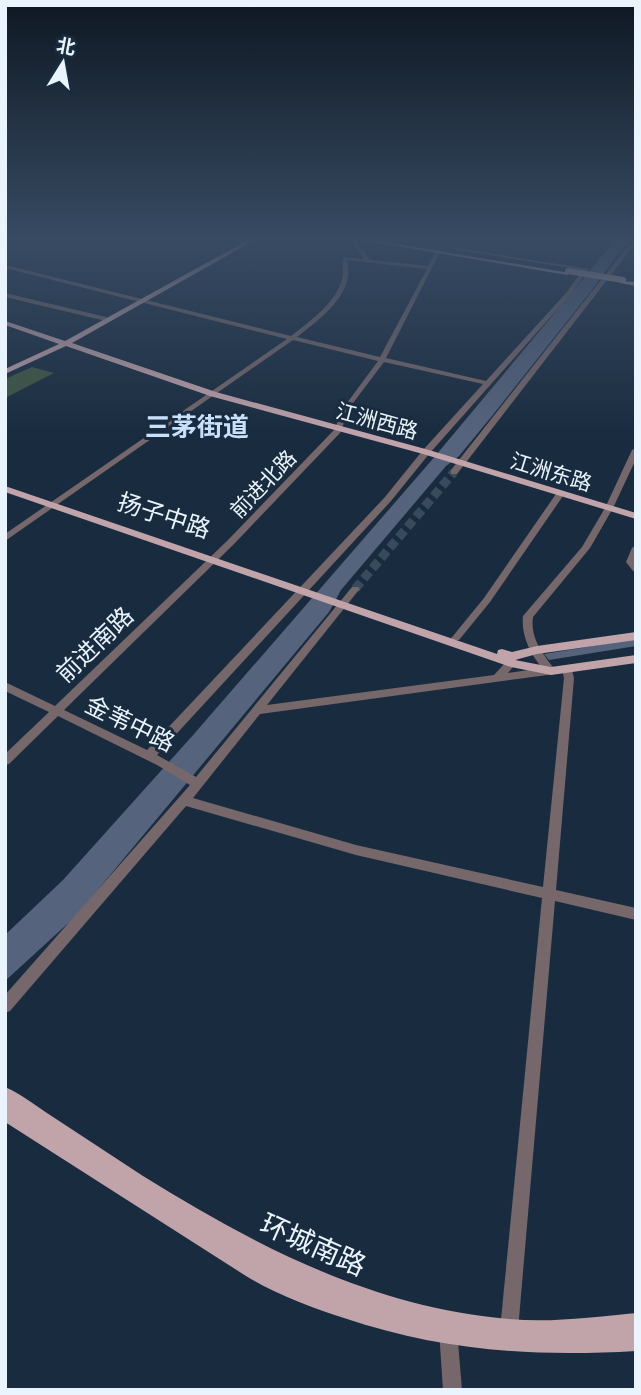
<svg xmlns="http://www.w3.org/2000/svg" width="641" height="1395" font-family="Rubik,'Noto Sans SC',sans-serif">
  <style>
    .green { fill: #425741 }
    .water { fill: #56637c }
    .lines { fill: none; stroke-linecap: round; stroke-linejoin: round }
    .minor-tunnel { stroke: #384a5c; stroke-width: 9; stroke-dasharray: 9 4.5; stroke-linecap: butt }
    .minor { fill: #76676a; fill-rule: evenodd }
    .major { fill: #c1a3aa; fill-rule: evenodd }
    .major-bridge { stroke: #c1a3aa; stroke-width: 6 }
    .labels { text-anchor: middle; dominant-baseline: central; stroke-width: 6; stroke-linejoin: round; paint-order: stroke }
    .far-street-label { font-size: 21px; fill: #eaf4fe; stroke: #192c3f }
    .street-label { font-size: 24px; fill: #eaf4fe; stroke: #192c3f }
    .far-district-label { font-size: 26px; font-weight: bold; fill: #c8e0f9; stroke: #192c3f }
    .near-street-label { font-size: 28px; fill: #eaf4fe; stroke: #192c3f }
  </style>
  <rect width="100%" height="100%" fill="#192c3f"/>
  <!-- green -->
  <path class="green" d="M 32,367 L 54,373 L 5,398 L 5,379 Z"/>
  <!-- water -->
  <g class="water">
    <path d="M 619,240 L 631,240 L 620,251 L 592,290 L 492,416 L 459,456 L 446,466 L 341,590 L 329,612 L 76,916 L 5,981 L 5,935 L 63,880 L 194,734 L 431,461 L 608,249 Z"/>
    <path d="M 636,639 L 636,646 L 549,660 L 544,654 Z"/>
  </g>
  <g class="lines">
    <!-- minor-tunnel -->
    <path class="minor-tunnel" d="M 355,589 L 454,472"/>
    <!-- minor -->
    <g class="minor">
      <path d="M 351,240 L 355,240 L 370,260 L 428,266 L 437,250 L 441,250 L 386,358 L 486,381 L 566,293 L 583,270 L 452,249 L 450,247 L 589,269 L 570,295 L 429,454 L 391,501 L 157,755 L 196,777 L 352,587 L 358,587 L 360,589 L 358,591 L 267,705 L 494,675 L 506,662 L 508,654 L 512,652 L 517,656 L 516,663 L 508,673 L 542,668 C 530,653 521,636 523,616 L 582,547 L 605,508 L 632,450 L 636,448 L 636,459 L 613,508 L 590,548 L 533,617 C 530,639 543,654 556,671 L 555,674 L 260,714 L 193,798 L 356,845 L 543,887 L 564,678 L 562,669 L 563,666 L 571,666 L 574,678 L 556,890 L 636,908 L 636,920 L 555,901 L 518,1330 L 515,1336 L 509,1339 L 503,1336 L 500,1330 L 542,898 L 356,855 L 186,806 L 10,1011 L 5,1013 L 5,995 L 190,785 L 157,765 L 58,716 L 9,764 L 5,765 L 5,754 L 49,712 L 5,691 L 5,682 L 55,706 L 227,541 L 334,430 L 344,407 L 378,361 L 293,340 L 5,541 L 5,534 L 287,339 L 5,268 L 5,265 L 291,336 C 310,321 336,303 342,279 C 344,272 342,264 343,257 L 364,259 ZM 347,260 L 427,269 L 380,357 L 297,337 C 316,322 343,303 348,277 C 349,271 348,265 347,260 ZM 384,362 L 483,384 L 423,450 L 385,497 L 147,750 L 64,710 L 233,545 L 340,433 L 350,407 Z"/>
      <path d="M 636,242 L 636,245 L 631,249 L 457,474 L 451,474 L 451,470 L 627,247 Z"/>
      <path d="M 5,293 L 106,317 L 109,319 L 106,321 L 5,297 Z"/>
      <path d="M 558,491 L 564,491 L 565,493 L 490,602 L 459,640 L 453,640 L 451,638 L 453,636 L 484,598 Z"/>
      <path d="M 636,545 L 636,572 L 633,571 L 626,562 L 632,548 Z"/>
      <path d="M 448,1321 L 454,1324 L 457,1330 L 462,1390 L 443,1390 L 439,1330 L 442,1324 Z"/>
    </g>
    <!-- major -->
    <g class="major">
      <path d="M 248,240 L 255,240 L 72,343 L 216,392 L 429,450 L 636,513 L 636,519 L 423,454 L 210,396 L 66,346 L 5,374 L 5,369 L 59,344 L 5,325 L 5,321 L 65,341 Z"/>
      <path d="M 360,240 L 373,240 L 570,273 L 567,275 Z"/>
      <path d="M 620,281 L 636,282 L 636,286 L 620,283 Z"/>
      <path d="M 5,486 L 497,654 L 498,650 L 502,649 L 512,652 L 537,646 L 636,632 L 636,640 L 537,654 L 515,660 L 551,667 L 636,655 L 636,663 L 551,675 L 511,667 L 5,492 Z"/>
      <path d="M 5,1087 C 21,1094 36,1106 50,1115 C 81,1135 112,1156 143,1176 C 256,1246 374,1308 509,1319 C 551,1323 594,1317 636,1313 L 636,1351 C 533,1357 442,1351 344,1318 C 310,1307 276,1294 246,1276 L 5,1122 Z"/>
    </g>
    <!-- major-bridge -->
    <path class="major-bridge" d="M 568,271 L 623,280"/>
  </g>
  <!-- sky -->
  <linearGradient id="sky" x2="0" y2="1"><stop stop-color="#0e1823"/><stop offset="0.55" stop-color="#384b63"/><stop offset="1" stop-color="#384b63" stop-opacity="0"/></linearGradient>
  <rect width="641" height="435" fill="url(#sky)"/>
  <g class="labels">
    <!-- far-street labels -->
    <g class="far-street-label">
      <text transform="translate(377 421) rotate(15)">江洲西路</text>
      <text transform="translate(551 472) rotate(17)">江洲东路</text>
      <text transform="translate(263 484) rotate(-46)">前进北路</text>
    </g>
    <!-- street labels -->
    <g class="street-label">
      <text transform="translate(164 516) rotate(18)">扬子中路</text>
      <text transform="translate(95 645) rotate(-44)">前进南路</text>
      <text transform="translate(130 724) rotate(26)">金苇中路</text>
    </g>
    <!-- far-district labels -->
    <g class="far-district-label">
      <text x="197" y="427">三茅街道</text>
    </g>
    <!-- near-street labels -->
    <g class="near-street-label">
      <text transform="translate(313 1245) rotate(24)">环城南路</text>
    </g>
  </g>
  <!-- border -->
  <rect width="641" height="1395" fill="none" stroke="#eaf4fe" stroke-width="14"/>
  <!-- north arrow -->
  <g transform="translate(63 63) rotate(11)" stroke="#192c3f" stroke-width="5" paint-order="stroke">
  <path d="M0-5L12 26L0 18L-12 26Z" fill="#eaf4fe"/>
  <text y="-10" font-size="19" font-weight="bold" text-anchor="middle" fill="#eaf4fe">北</text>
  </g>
</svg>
